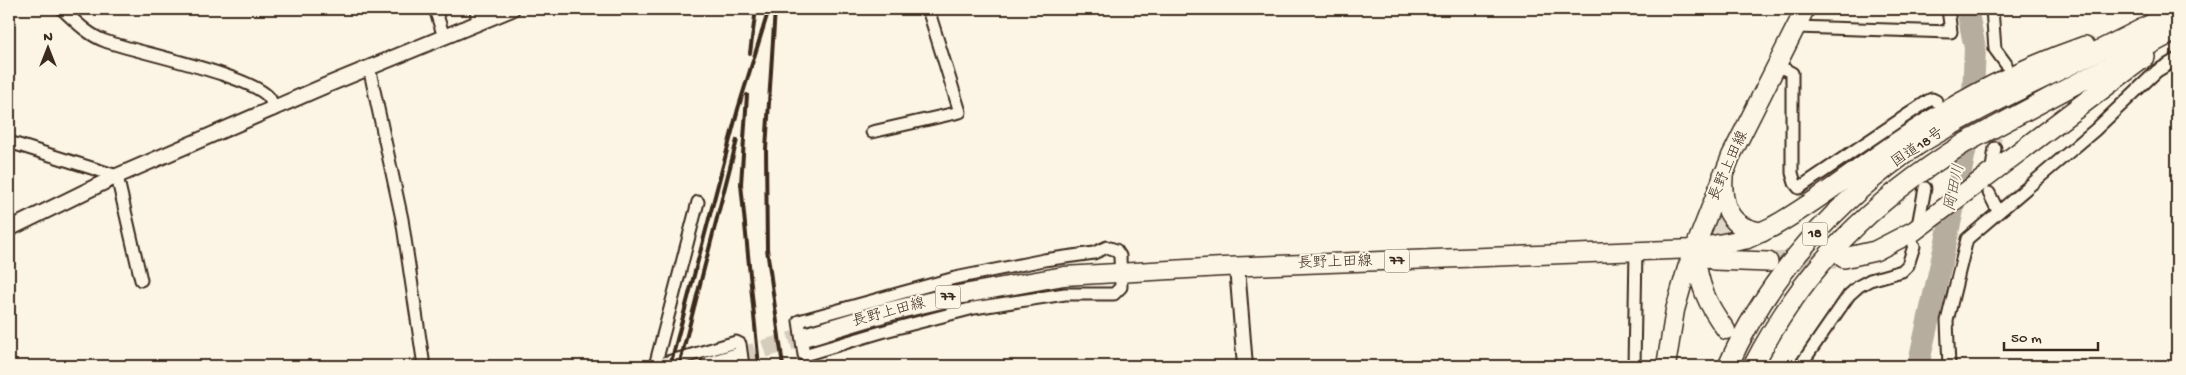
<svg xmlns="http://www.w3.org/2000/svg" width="2186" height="375" font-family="'Gochi Hand','Klee One',sans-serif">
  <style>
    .green { fill: #e0d8c8; stroke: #8e8173 }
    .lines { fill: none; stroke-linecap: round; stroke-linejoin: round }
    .river { stroke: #b7ad9e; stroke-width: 22 }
    .minor-tunnel { stroke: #d5ccbd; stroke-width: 11; stroke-dasharray: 11 5.5; stroke-linecap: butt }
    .primary-tunnel { stroke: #d5ccbd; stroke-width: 18; stroke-dasharray: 18 9; stroke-linecap: butt }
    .trunk-tunnel { stroke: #d5ccbd; stroke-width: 19; stroke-dasharray: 19 9; stroke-linecap: butt }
    .minor-casing { stroke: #3b2a1e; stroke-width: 15 }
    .tertiary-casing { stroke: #3b2a1e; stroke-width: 18 }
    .primary-casing { stroke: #3b2a1e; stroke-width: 21 }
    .trunk-casing { stroke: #3b2a1e; stroke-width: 22 }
    .minor { stroke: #fcf5e5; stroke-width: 11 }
    .tertiary { stroke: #fcf5e5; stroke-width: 14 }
    .primary { stroke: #fcf5e5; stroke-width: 18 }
    .trunk { stroke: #fcf5e5; stroke-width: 19 }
    .rail { stroke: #3b2a1e; stroke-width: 4 }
    .labels { text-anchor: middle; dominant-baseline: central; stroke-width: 4; stroke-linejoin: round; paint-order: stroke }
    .shield { fill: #fcf5e5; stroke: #75675a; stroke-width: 1 }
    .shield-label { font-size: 14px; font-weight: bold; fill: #3b2a1e }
    .street-label { font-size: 15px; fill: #3b2a1e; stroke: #fcf5e5 }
    .water-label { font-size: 16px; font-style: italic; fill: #605144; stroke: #fcf5e5 }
  </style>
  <rect width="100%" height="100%" fill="#fcf5e5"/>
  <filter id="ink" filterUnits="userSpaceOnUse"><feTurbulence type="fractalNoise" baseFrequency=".02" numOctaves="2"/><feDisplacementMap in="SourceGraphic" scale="10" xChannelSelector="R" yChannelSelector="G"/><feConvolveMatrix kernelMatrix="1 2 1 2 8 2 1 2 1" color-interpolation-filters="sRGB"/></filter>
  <g filter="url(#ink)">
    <!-- green -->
    <path class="green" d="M 1719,211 L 1741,233 L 1717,240 L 1711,236 Z"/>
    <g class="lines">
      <!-- river -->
      <path class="river" d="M 1918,366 L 1955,201 L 1972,117 L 1975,48 L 1967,9"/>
      <!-- minor-tunnel -->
      <path class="minor-tunnel" d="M 1995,148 L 2001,95"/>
      <!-- primary-tunnel -->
      <path class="primary-tunnel" d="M 738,357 L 807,336"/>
      <!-- trunk-tunnel -->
      <path class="trunk-tunnel" d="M 1768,262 L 1836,259"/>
      <!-- minor casing -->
      <g class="minor-casing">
        <g id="minor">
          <path d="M 62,9 C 74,20 88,35 105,41 C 135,52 256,76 270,99 C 272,102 272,107 273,110"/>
          <path d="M 435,9 L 444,37"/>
          <path d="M 476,9 L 478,24"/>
          <path d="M 1992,9 L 1995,49 L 2006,64"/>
          <path d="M 1796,27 L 1951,32 L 1948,9"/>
          <path d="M 1777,65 L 1792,73 L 1792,173 L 1795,183 L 1799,188 L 1928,101 L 1932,99 L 1936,101"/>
          <path d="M 369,67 L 402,219 L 424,366"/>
          <path d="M 872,132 L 960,112 L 928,9"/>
          <path d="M 9,142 L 117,176 L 141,280"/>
          <path d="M 1992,168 L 1995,148"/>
          <path d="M 1989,193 L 1998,211"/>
          <path d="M 1919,220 L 1925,188"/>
          <path d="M 1107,247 L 1116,250 L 1120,256 L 1121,287 L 1114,294 L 1065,294 L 974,308 L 885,331 L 804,355 L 799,321 L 955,278 L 1044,260 L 1094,253 Z"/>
          <path d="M 654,366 L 736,342 L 740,344 L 743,366"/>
          <path d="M 655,366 L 698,202"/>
          <path d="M 1634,366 L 1636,250"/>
          <path d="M 1800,366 L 1849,295 L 1859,286 L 1870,280 L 1902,271 L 1908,265 L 1914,246"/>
          <path d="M 1949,366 L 1947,321 L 1967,239 L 2095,130 L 2157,71 L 2177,59"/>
        </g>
      </g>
      <!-- tertiary casing -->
      <g class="tertiary-casing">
        <g id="tertiary">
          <path d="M 9,229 L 117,176 L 327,85 L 512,9"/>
          <path d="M 1237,267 L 1245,366"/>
        </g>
      </g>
      <!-- primary casing -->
      <g class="primary-casing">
        <g id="primary">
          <path d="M 1695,252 C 1699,285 1706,303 1726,330"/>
          <path d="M 807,336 L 887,312 L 958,295 L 1064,276 L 1223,267 L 1695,249"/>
          <path d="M 709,366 L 738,357"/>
          <path d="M 1666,366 L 1675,310 L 1687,268 L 1731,156 L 1805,9"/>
        </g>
      </g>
      <!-- trunk casing -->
      <g class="trunk-casing">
        <g id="trunk">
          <path d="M 1723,175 C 1721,203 1728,229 1762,232"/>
          <path d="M 1695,249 L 1746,239 L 1772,227 C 1821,200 1864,163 1911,133 C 1964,98 2024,67 2085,46"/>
          <path d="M 1695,249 L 1714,260 L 1768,262"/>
          <path d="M 1844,258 L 1875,251 L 1914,231 L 2145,57"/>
          <path d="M 1728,366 C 1767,277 1838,199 1918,145 C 1952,123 1989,105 2025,87 C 2076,62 2127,37 2177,11"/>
          <path d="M 1753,366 C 1804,267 1872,201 1965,143 L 2177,30"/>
        </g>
      </g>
      <!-- minor -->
      <use href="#minor" class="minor"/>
      <!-- tertiary -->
      <use href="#tertiary" class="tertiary"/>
      <!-- primary -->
      <use href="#primary" class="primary"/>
      <!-- trunk -->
      <use href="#trunk" class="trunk"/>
      <!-- rail -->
      <g class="rail">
        <path d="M 775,9 L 766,149 L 767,249 L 783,366"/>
        <path d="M 750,53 L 756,9"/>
        <path d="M 747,95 L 741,184 L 759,366"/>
        <path d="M 670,366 L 738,109 L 769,9"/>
        <path d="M 679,366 L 737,140"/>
      </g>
    </g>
  </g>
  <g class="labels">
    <!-- shield labels -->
    <g class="shield">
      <rect x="1802.5" y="222.5" width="25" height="23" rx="4"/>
      <rect x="1384.5" y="249.5" width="25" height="23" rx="4"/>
      <rect x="935.5" y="285.5" width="25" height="23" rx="4"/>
    </g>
    <g class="shield-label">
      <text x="1815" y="234">18</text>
      <text x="1397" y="261">77</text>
      <text x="948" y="297">77</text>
    </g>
    <!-- street labels -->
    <g class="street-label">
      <text transform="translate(1918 148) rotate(-34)">国道18号</text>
      <text transform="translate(1729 166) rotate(-66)">長野上田線</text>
      <text transform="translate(1335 263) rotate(-2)">長野上田線</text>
      <text transform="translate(889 313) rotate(-15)">長野上田線</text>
    </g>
    <!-- water labels -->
    <g class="water-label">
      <text transform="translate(1956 188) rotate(-78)">岡田川</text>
    </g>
  </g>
  <!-- margin -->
  <rect width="2186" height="375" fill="none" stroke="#fcf5e5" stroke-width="30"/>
  <rect x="15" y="15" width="2156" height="345" fill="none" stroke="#3b2a1e" stroke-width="2" filter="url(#ink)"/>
  <!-- north arrow -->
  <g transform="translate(48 48)" stroke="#fcf5e5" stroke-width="4" paint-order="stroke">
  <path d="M0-4L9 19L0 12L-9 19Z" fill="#3b2a1e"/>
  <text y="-8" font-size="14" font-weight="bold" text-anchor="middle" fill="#3b2a1e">N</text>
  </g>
  <!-- scale -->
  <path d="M2004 342v8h94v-8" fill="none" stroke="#3b2a1e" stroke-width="2.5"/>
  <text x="2011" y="342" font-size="15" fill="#3b2a1e" stroke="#fcf5e5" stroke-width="4" paint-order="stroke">50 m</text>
</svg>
